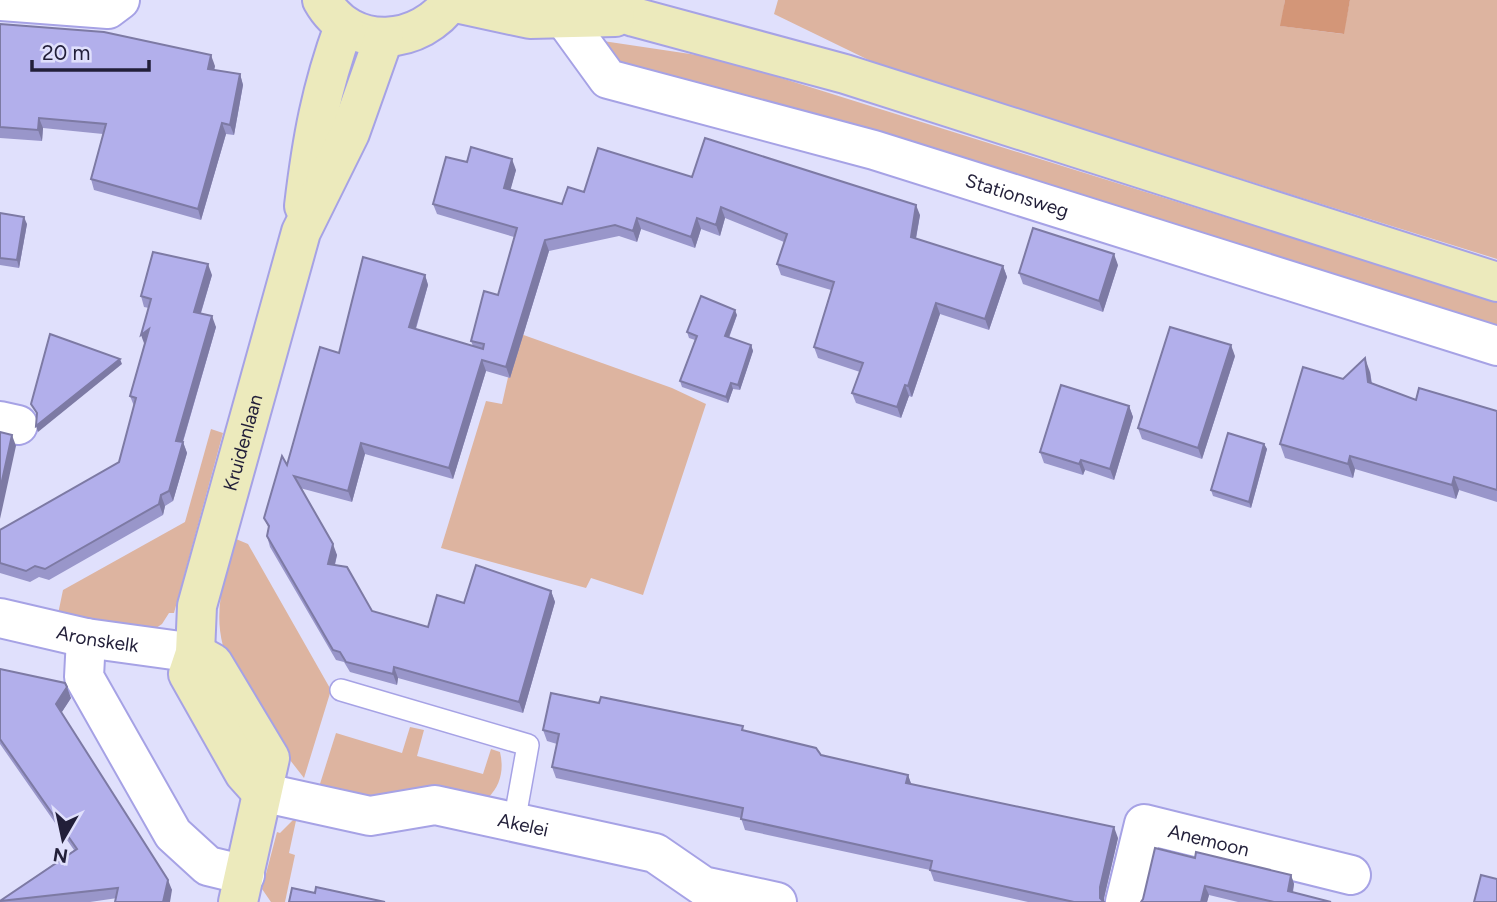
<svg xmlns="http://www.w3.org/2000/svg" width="1497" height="902" font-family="Figtree,sans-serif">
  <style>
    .green { fill: #ddb4a0 }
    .forest { fill: #d39678 }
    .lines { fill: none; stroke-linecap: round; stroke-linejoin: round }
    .lane-casing { stroke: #a6a2e5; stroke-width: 24 }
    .street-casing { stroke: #a6a2e5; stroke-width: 42 }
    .secondary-casing { stroke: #a6a2e5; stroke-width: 42 }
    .lane { stroke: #fff; stroke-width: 21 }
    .street { stroke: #fff; stroke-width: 38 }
    .secondary { stroke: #eceabc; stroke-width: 38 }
    .wall { fill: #9996ca }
    .shaded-wall { fill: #7d7aa4 }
    .building { fill: #b2afeb; stroke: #7d7aa4; stroke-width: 2 }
    .labels { text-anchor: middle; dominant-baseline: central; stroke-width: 5; stroke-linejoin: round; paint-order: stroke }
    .street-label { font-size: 19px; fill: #221f39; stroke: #e0e0fc }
  </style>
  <rect width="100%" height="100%" fill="#e0e0fc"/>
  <!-- green -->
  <g class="green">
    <path d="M 778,0 L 1285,0 L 1281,26 L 1343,34 L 1350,0 L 1497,0 L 1497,259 L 881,66 L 774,14 Z"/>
    <path d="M 603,41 L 717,58 L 1497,302 L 1497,330 L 639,72 L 616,61 Z"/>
    <path d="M 518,333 L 672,388 L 706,404 L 643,595 L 591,578 L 586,588 L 441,548 L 486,401 L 502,404 Z"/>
    <path d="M 211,429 L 223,433 L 174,613 L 169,613 L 162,624 L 153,630 L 58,614 L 63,590 L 185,522 Z"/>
    <path d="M 236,539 L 248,544 L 331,690 L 304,778 L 290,760 L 283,760 L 223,646 C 213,608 225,575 236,539 Z"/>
    <path d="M 410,727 L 424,730 L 417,756 L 483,774 L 491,749 L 500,752 C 504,769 501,785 488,798 L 383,799 L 319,787 L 336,733 L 402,753 Z"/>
    <path d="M 297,816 L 289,853 L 295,855 L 285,902 L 271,902 L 262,889 L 277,832 L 280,833 Z"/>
  </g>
  <!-- forest -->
  <path class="forest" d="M 1285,0 L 1350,0 L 1344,34 L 1280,26 Z"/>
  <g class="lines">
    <!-- lane casing -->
    <g class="lane-casing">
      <path id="lane" d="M 341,690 L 528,745 L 514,823"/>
    </g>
    <!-- street casing -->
    <g class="street-casing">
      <g id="street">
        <path d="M 0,1 L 108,9 L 120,0"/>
        <path id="s1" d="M 563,17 L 608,79 L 874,150 L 1497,346"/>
        <path d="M 0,421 L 18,425"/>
        <path id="s2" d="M 0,618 L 86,638 L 195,653"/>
        <path d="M 86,638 L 84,677 L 173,834 L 208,866 L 245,875"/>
        <path id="s3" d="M 261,792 L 370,816 L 435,805 L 655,853 L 703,886 L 777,902"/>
        <path id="s4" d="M 1125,902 L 1144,824 L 1351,875"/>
      </g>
    </g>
    <!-- secondary casing -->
    <g class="secondary-casing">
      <g id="secondary">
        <path d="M 322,0 C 351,52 421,46 452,0"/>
        <path d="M 584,0 L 634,17 L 845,74 L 1497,282"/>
        <path d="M 451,2 L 530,19 L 615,17"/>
        <path d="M 304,206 C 312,139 321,89 344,26"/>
        <path d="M 195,653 L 213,663 L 270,758 L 238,902"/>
        <path id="s5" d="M 261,792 L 244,773 L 188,674 L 195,653 L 197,606 L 301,232 L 350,133 L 384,37"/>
      </g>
    </g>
    <!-- lane -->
    <use href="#lane" class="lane"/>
    <!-- street -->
    <use href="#street" class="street"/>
    <!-- secondary -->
    <use href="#secondary" class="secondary"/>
  </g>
  <!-- wall -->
  <g class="wall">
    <path d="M 0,24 L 215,66 L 214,70 L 240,74 L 243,85 L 234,135 L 226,134 L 201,220 L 94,190 L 91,179 L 103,134 L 43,128 L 42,141 L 0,138 Z"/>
    <path d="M 467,162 L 516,170 L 510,190 L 562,204 L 584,192 L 692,177 L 920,215 L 916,239 L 1003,266 L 1007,277 L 989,330 L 940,314 L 912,397 L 909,396 L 901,418 L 856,403 L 852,393 L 860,372 L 818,358 L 814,347 L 831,290 L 781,275 L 777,264 L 784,242 L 725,218 L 720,236 L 701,229 L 695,248 L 641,229 L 637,242 L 619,236 L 549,251 L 510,378 L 486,371 L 453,479 L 365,454 L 352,502 L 300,488 L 337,555 L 335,565 L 372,611 L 428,627 L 464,603 L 551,591 L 555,602 L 523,713 L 398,678 L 397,685 L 350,672 L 344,662 L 336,660 L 270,547 L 267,536 L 269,529 L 264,518 L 287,465 L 339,353 L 425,275 L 428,285 L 416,329 L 473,346 L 471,341 L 498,295 L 514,237 L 437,214 L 433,204 Z"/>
    <path d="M 0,213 L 27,224 L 19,268 L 0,265 Z"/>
    <path d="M 1118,265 L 1103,312 L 1023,284 L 1019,273 Z"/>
    <path d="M 212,275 L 201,313 L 216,327 L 183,442 L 187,453 L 173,501 L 165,506 L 163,515 L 49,580 L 39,577 L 30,582 L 0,573 L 0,530 L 119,462 L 134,406 L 130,396 L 144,345 L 149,308 L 144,307 L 141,296 Z"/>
    <path d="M 737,315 L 729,338 L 751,345 L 753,351 L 740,390 L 733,389 L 728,403 L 682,387 L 680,381 L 695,340 L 689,338 L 687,332 Z"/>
    <path d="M 1235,356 L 1202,459 L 1142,439 L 1138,428 Z"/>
    <path d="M 1370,372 L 1372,383 L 1416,400 L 1497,411 L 1497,502 L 1459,490 L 1456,499 L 1355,469 L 1353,478 L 1285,458 L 1280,444 L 1343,379 Z"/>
    <path d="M 1129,406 L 1133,417 L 1114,480 L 1085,470 L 1083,475 L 1044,463 L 1040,452 Z"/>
    <path d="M 1264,444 L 1267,449 L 1251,508 L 1213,496 L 1211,490 Z"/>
    <path d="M 0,669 L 71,698 L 61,713 L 172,890 L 90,902 L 0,902 L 0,901 L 74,850 L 0,744 Z"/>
    <path d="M 599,703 L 745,731 L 821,755 L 908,775 L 911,784 L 1118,838 L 1104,898 L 1104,902 L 1028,902 L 934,881 L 930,870 L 745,830 L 741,818 L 556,778 L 552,767 L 557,744 L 547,741 L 543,730 Z"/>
    <path d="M 1195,858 L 1291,875 L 1294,884 L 1293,893 L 1331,902 L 1238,902 L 1209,895 L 1207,902 L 1141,902 Z"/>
  </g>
  <!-- shaded-wall -->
  <g class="shaded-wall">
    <path d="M 211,55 L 215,66 L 212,79 L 208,69 Z"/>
    <path d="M 240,74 L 243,85 L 234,135 L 230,125 Z"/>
    <path d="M 39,118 L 43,128 L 42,141 L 38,130 Z"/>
    <path d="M 222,123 L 226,134 L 201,220 L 198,209 Z"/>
    <path d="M 512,159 L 516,170 L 508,199 L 504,188 Z"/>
    <path d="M 916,205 L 920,215 L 914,248 L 911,237 Z"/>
    <path d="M 721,207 L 725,218 L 720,236 L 716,225 Z"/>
    <path d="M 24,217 L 27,224 L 19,268 L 17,260 Z"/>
    <path d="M 637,218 L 641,229 L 637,242 L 633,231 Z"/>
    <path d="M 697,218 L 701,229 L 695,248 L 691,237 Z"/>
    <path d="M 545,240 L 549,251 L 510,378 L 506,367 Z"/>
    <path d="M 1114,254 L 1118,265 L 1103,312 L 1099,301 Z"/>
    <path d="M 208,264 L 212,275 L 198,322 L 194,312 Z"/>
    <path d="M 1003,266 L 1007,277 L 989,330 L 985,319 Z"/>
    <path d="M 425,275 L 428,285 L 413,337 L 409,327 Z"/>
    <path d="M 936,303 L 940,314 L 912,397 L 908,386 Z"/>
    <path d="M 735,310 L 737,315 L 727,342 L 725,336 Z"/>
    <path d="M 212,316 L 216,327 L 180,451 L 176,441 Z"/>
    <path d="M 149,329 L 145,346 L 141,335 Z"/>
    <path d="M 751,345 L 753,351 L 740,390 L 738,385 Z"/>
    <path d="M 1231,345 L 1235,356 L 1202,459 L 1198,448 Z"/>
    <path d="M 1365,358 L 1370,372 L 1373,396 L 1368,382 Z"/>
    <path d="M 120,359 L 122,364 L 38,432 L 36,426 Z"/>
    <path d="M 482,360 L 486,371 L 453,479 L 449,468 Z"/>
    <path d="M 731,383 L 733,389 L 728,403 L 726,397 Z"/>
    <path d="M 905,385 L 909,396 L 901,418 L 897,407 Z"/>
    <path d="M 1129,406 L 1133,417 L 1114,480 L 1110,469 Z"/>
    <path d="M 12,435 L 16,446 L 0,519 L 0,490 Z"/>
    <path d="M 183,442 L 187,453 L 173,501 L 169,491 Z"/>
    <path d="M 361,443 L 365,454 L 352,502 L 348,491 Z"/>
    <path d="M 1264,444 L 1267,449 L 1251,508 L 1249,502 Z"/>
    <path d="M 1350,456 L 1355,469 L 1353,478 L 1348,464 Z"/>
    <path d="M 1081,460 L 1085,470 L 1083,475 L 1079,464 Z"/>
    <path d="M 1454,477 L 1459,490 L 1456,499 L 1452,485 Z"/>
    <path d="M 161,495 L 165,506 L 163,515 L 159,504 Z"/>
    <path d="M 333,544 L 337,555 L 332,575 L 328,564 Z"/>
    <path d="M 551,591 L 555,602 L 523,713 L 519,702 Z"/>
    <path d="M 394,667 L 398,678 L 397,685 L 393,674 Z"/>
    <path d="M 67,687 L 71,698 L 60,715 L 56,704 Z"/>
    <path d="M 908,775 L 912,786 L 906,783 Z"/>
    <path d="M 1114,827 L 1118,838 L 1104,898 L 1104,902 L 1100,898 L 1100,887 Z"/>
    <path d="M 1291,875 L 1294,884 L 1291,900 L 1288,891 Z"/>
    <path d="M 168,880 L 172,890 L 170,902 L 163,902 Z"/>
    <path d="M 1205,886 L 1209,895 L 1207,902 L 1201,902 Z"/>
  </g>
  <!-- building -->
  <g class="building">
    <path d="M 0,24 L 104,32 L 211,55 L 208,69 L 240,74 L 230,125 L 222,123 L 198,209 L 91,179 L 106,124 L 39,118 L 38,130 L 0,127 Z"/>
    <path d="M 705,138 L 916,205 L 911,237 L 1003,266 L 985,319 L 936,303 L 908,386 L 905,385 L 897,407 L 852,393 L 863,363 L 814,347 L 834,282 L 777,264 L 787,234 L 721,207 L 716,225 L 697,218 L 691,237 L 637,218 L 633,231 L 615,225 L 545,240 L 506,367 L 482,360 L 449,468 L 361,443 L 348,491 L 294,476 L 333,544 L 328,564 L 347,567 L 372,611 L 428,627 L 437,595 L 464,603 L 476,565 L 551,591 L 519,702 L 394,667 L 393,674 L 346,662 L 340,652 L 333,650 L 267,536 L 269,526 L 264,518 L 282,456 L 287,465 L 320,347 L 339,353 L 363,257 L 425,275 L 409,327 L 483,349 L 484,344 L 471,341 L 484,291 L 498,295 L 517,228 L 433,204 L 446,157 L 467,162 L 471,147 L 512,159 L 504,188 L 562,204 L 568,187 L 584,192 L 598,148 L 692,177 Z"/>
    <path d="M 0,213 L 24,217 L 17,260 L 0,258 Z"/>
    <path d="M 1033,228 L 1114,254 L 1099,301 L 1019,273 Z"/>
    <path d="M 153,252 L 208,264 L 194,312 L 212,316 L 176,441 L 183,442 L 169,491 L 161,495 L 159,504 L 45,569 L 35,566 L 26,571 L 0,563 L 0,530 L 119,462 L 136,398 L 130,396 L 149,329 L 141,335 L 151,299 L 141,296 Z"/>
    <path d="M 701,296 L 735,310 L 725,336 L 751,345 L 738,385 L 731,383 L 726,397 L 680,381 L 697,336 L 687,332 Z"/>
    <path d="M 1170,327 L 1231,345 L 1198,448 L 1138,428 Z"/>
    <path d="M 50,334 L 120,359 L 36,426 L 37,413 L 31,404 Z"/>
    <path d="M 1365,358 L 1368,382 L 1416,400 L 1419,388 L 1497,411 L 1497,490 L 1454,477 L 1452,485 L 1350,456 L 1348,464 L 1280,444 L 1303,367 L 1343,379 Z"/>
    <path d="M 1061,385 L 1129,406 L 1110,469 L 1081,460 L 1079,464 L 1040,452 Z"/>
    <path d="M 0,432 L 12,435 L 0,490 Z"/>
    <path d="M 1228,433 L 1264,444 L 1249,502 L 1211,490 Z"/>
    <path d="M 0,669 L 65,683 L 67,687 L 56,704 L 168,880 L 163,902 L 115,902 L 118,888 L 0,901 L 77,849 L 0,739 Z"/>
    <path d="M 551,693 L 599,703 L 601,697 L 743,726 L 742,730 L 816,748 L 821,755 L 908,775 L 906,783 L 1114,827 L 1100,887 L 1100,898 L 1104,902 L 1074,902 L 930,870 L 932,861 L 741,819 L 743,808 L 552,767 L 559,734 L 543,730 Z"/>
    <path d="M 1155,848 L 1195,858 L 1196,852 L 1291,875 L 1288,891 L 1331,902 L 1274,902 L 1205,886 L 1201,902 L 1141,902 L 1143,899 Z"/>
    <path d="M 1481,875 L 1497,879 L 1497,902 L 1474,902 Z"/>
    <path d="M 316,887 L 385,902 L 289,902 L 292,888 L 315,893 Z"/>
  </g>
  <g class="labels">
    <!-- street labels -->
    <g class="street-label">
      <text stroke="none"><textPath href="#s1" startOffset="502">Stationsweg</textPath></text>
      <text stroke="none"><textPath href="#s5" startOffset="378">Kruidenlaan</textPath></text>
      <text stroke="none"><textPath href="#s2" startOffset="100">Aronskelk</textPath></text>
      <text stroke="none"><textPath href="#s3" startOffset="268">Akelei</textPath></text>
      <text stroke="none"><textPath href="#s4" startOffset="147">Anemoon</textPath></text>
    </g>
  </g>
  <!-- north arrow -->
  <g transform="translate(63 839) rotate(189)" stroke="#e0e0fc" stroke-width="5" paint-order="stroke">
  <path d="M0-5L12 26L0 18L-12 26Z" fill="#221f39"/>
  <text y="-10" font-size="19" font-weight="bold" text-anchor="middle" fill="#221f39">N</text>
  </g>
  <!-- scale -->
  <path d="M32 60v10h117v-10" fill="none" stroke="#221f39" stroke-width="3.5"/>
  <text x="42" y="60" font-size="21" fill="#221f39" stroke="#e0e0fc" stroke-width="5" paint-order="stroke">20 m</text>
</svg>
